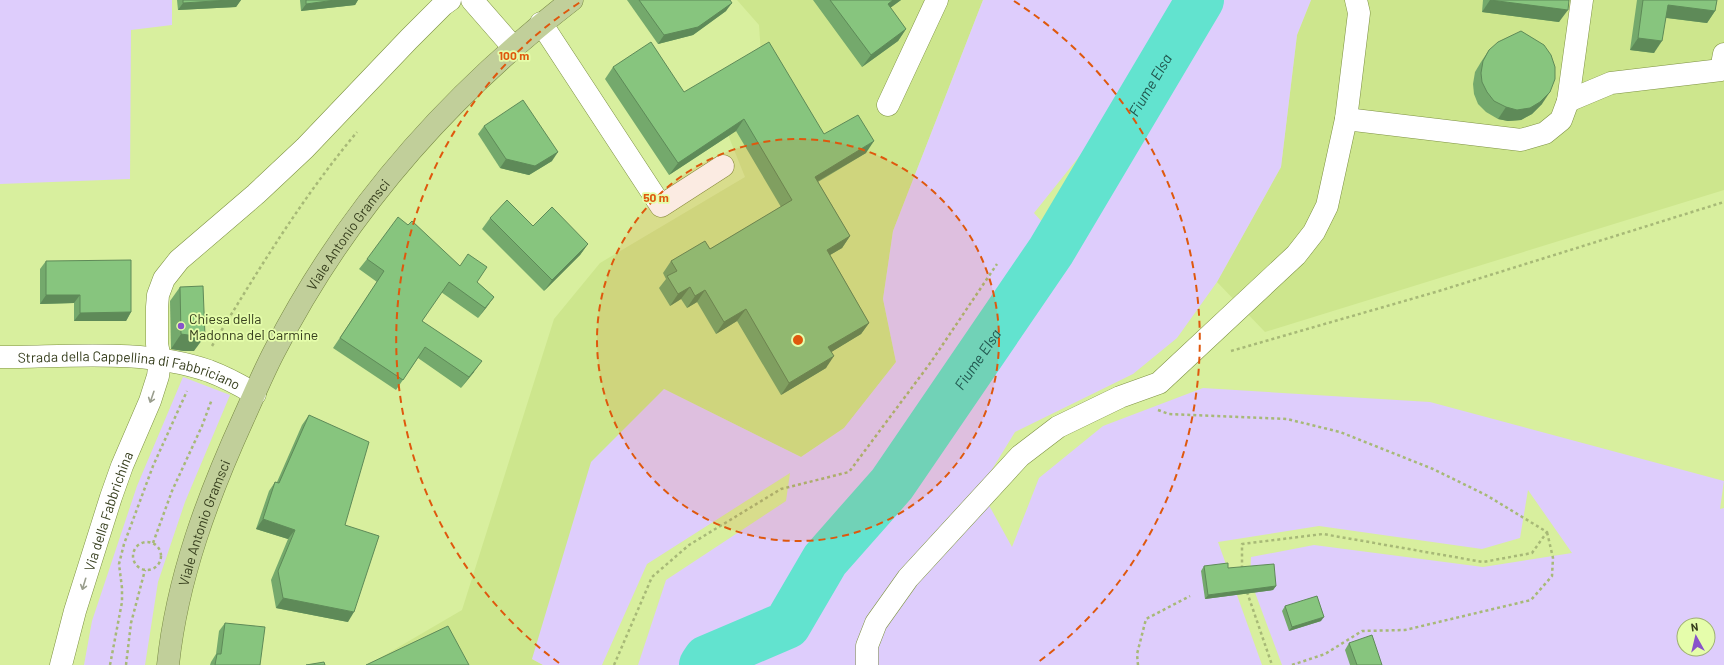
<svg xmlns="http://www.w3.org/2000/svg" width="1724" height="665" font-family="Barlow,sans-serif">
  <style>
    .built { fill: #cde68d }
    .green { fill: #decdfc; fill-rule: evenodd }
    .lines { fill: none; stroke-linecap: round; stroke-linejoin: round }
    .river { stroke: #62e3cf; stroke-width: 48 }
    .minor-casing { stroke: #7e9243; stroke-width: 23 }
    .major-casing { stroke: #768742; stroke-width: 23 }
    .path { stroke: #a7b977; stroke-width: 2.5; stroke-dasharray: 3 3; stroke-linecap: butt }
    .minor { stroke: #fff; stroke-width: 22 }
    .major { stroke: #c1cf9a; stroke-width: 22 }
    .wall { fill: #74a96c }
    .shaded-wall { fill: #5e8a58 }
    .building { fill: #87c57e; stroke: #5e8a58 }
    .oneway { stroke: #9a9e8e }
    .ring { fill: none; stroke: #df580d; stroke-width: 2; stroke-dasharray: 7 5 }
    .poi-dot { fill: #8853ca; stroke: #e5fdab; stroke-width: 1.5 }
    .labels { text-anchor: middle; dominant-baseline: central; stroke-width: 3.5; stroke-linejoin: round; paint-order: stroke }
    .street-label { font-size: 14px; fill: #363e1d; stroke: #e5fdab }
    .poi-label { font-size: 14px; fill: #363e1d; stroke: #e5fdab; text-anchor: start }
    .water-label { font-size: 15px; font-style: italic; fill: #21574f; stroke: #e5fdab }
    .centre { fill: #df580d; stroke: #e5fdab; stroke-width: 2 }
    .ring-label { font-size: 12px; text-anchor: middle; font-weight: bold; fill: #df580d; stroke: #e5fdab; stroke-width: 3.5; stroke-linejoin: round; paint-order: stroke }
  </style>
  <rect width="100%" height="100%" fill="#d8ef9e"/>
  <!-- built -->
  <g class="built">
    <path d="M 737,0 L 983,0 L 893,231 L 883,299 L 896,362 L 844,428 L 801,457 L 664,389 L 532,659 L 543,665 L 368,665 L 462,610 L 554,319 L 600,263 L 745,177 L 708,85 L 761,54 L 759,25 Z"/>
    <path d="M 1311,0 L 1724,0 L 1724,190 L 1265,332 L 1217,282 L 1281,167 L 1297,35 Z"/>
  </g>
  <!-- green -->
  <g class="green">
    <path d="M 0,0 L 172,0 L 172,25 L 131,30 L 130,179 L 0,184 Z"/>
    <path d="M 983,0 L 1311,0 L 1297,35 L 1281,167 L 1217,282 L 1177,338 L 1133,374 L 1015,432 L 980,489 L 1012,547 L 1039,478 L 1103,426 L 1203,388 L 1430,402 L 1724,481 L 1720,509 L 1724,508 L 1724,665 L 1282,665 L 1250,579 L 1251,557 L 1314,545 L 1483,567 L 1572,553 L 1528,490 L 1520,538 L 1482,549 L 1319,526 L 1218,542 L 1262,665 L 638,665 L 666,580 L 786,501 L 790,473 L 647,564 L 602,665 L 543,665 L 532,659 L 591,462 L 664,389 L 801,457 L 844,428 L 896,362 L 883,299 L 893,231 ZM 1166,48 L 1180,59 L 1062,244 L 1034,213 ZM 1684,625 L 1708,625 L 1708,649 L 1684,649 Z"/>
    <path d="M 183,377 L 230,395 L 185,502 L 158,582 L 145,665 L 84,665 L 92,621 L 137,486 Z"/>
  </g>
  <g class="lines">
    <!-- river -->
    <path class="river" id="s1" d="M 703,665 L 707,659 L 787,625 L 825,560 L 892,484 L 1051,251 L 1200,0"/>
    <!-- minor casing -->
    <g class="minor-casing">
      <g id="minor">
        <path d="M 472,0 L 513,47"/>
        <path d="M 541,23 L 661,206 L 723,166"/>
        <path d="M 1568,101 L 1611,83 L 1721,70 L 1724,54"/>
        <path d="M 888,105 L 937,0"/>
        <path d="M 1346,119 L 1521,140 L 1545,133 L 1561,120 L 1568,101 L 1582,0"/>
        <path id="s2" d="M 0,357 C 68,357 143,348 209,371 C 225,377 240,385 255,394"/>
        <path id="s3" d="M 61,665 L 75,611 L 111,497 L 122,466 L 150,401 L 158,376 L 160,359 L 157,344 L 157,307 L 158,295 L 164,279 L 179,260 L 256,194 L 305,148 L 409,39 L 443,5 L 450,0"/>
        <path d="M 867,665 L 867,646 L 876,623 L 908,578 L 1020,456 L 1058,427 L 1120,397 L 1159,383 L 1296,255 L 1314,232 L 1327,206 L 1346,119 L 1359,13 L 1356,0"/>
      </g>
    </g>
    <!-- major casing -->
    <g class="major-casing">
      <g id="major">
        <path id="s4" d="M 168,665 C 177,578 208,496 244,417 C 254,395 263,373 274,352 C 345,213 449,95 572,0"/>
      </g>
    </g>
    <!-- path -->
    <g class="path">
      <path d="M 212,346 C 257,272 301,199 357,132"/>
      <path d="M 1231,351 L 1439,291 L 1724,202"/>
      <path d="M 1158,410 L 1169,414 L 1287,419 L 1340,432 L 1433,469 L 1486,495 L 1547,532 L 1532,553 L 1483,562 L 1323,534 L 1242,544 L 1242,569"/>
      <circle cx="147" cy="556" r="14"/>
      <path d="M 153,543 L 172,491 L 202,426 L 212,399"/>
      <path d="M 1247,592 L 1272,665"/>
      <path d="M 110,665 L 122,602 L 122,588 L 119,564 L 124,544 L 153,466 L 187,391"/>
      <path d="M 126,665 L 131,623 L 145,570"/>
      <path d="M 614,665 L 652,577 L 689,545 L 781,489 L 849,472 L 931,362 L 997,264"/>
      <path d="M 1138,665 L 1137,654 L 1146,619 L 1190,596"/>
      <path d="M 1292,665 L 1325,654 L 1362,631 L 1405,630 L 1531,600 L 1552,576 L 1553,558 L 1547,532"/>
    </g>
    <!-- minor -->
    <use href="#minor" class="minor"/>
    <!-- major -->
    <use href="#major" class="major"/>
  </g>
  <!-- wall -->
  <g class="wall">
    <path d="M 177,0 L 241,0 L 236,7 L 178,10 Z"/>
    <path d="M 300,0 L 358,0 L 355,5 L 301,11 Z"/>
    <path d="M 627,0 L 730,0 L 726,11 L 693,35 L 658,44 Z"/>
    <path d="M 813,0 L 901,0 L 890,8 L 906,29 L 898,41 L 862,67 Z"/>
    <path d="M 1483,0 L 1569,0 L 1559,22 L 1482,12 Z"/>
    <path d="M 1637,0 L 1717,0 L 1715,11 L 1707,23 L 1666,18 L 1654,53 L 1630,50 Z"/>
    <path d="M 1489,50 L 1542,104 L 1532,114 L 1521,120 L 1508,121 L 1498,119 L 1486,112 L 1478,104 L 1474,94 L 1473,84 L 1475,72 L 1481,62 Z"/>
    <path d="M 613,67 L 684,92 L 824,134 L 866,153 L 818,182 L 850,236 L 842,248 L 830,255 L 869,323 L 861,334 L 831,352 L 826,368 L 781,395 L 737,321 L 716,334 L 697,302 L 687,308 L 681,299 L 670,306 L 659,288 L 666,279 L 663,273 L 671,261 L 710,249 L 781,207 L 736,131 L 669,175 L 605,79 Z"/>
    <path d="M 484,126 L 552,161 L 529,175 L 500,168 L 478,134 Z"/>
    <path d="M 490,218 L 533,226 L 588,244 L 580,255 L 544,291 L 482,229 Z"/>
    <path d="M 367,259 L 477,282 L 494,297 L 486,308 L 478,318 L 441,292 L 422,321 L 474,372 L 461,388 L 418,358 L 396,390 L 333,348 L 377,282 L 359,269 Z"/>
    <path d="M 46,261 L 131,312 L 126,321 L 74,321 L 74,303 L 40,304 L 40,269 Z"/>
    <path d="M 180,287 L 194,351 L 184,351 L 171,349 L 170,301 Z"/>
    <path d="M 309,415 L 345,525 L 348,622 L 276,608 L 271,580 L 288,539 L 256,529 L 269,491 L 275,482 L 277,482 L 302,425 Z"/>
    <path d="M 1204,566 L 1228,568 L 1276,586 L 1273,590 L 1205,599 L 1201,571 Z"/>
    <path d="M 1285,606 L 1321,621 L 1289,631 L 1282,611 Z"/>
    <path d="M 225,623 L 260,665 L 210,665 L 211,662 L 216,654 L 219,631 Z"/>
    <path d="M 1349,643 L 1382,665 L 1350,665 L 1345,650 Z"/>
  </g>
  <!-- shaded-wall -->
  <g class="shaded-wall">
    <path d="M 229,0 L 241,0 L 236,7 L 178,10 L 183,3 Z"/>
    <path d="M 335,0 L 358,0 L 355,5 L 301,11 L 306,4 Z"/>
    <path d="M 893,0 L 901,0 L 879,16 L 888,4 Z"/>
    <path d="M 1490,0 L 1568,10 L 1559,22 L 1482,12 Z"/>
    <path d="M 732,3 L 726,11 L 693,35 L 658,44 L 664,35 Z"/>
    <path d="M 1668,5 L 1715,11 L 1707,23 L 1660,17 Z"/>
    <path d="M 906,29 L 898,41 L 862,67 L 871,55 Z"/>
    <path d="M 1638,38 L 1662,41 L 1654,53 L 1630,50 Z"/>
    <path d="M 1550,92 L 1542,104 L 1532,114 L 1521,120 L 1508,121 L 1498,119 L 1506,107 Z"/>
    <path d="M 744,119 L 736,131 L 669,175 L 678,163 Z"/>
    <path d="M 874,141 L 866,153 L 806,188 L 815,177 Z"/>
    <path d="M 558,152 L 552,161 L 529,175 L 500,168 L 506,159 Z"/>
    <path d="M 850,236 L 842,248 L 818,262 L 827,250 Z"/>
    <path d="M 588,244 L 580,255 L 544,291 L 552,280 Z"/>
    <path d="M 690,287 L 681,299 L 670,306 L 678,294 Z"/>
    <path d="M 705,290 L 697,302 L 687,308 L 695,296 Z"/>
    <path d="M 46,295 L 80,295 L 74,303 L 40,304 Z"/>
    <path d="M 494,297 L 486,308 L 478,318 L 485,308 Z"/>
    <path d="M 746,309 L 737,321 L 716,334 L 724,322 Z"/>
    <path d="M 131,312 L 126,321 L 74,321 L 80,313 Z"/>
    <path d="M 869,323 L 861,334 L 820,359 L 828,347 Z"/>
    <path d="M 181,334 L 205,336 L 194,351 L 184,351 L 171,349 Z"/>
    <path d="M 834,356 L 826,368 L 781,395 L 789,383 Z"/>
    <path d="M 482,361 L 474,372 L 461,388 L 469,377 Z"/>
    <path d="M 263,519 L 295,530 L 288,539 L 256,529 Z"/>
    <path d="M 1276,586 L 1273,590 L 1205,599 L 1208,595 Z"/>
    <path d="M 283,598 L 354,612 L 348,622 L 276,608 Z"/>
    <path d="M 1324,617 L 1321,621 L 1289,631 L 1292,627 Z"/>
  </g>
  <!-- building -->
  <g class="building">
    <path d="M 183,0 L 229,0 L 183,3 Z"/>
    <path d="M 306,0 L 335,0 L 306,4 Z"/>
    <path d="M 639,0 L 730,0 L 732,3 L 698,27 L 664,35 Z"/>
    <path d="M 830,0 L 893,0 L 888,4 L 906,29 L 871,55 Z"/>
    <path d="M 1490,0 L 1569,0 L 1568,10 Z"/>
    <path d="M 1643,0 L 1717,0 L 1715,11 L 1668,5 L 1662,41 L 1638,38 Z"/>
    <path d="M 1521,31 L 1544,45 L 1551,55 L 1555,67 L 1555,79 L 1550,92 L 1540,102 L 1530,108 L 1517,110 L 1506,107 L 1494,101 L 1487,92 L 1482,82 L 1481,73 L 1483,61 L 1489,50 L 1498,42 Z"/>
    <path d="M 651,42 L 684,92 L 769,42 L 824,134 L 858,115 L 874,141 L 815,177 L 850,236 L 827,250 L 869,323 L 828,347 L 834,356 L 789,383 L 746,309 L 724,322 L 705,290 L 695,296 L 690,287 L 678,294 L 667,276 L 677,271 L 671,261 L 705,241 L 710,249 L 792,200 L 744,119 L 678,163 L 613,67 Z"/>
    <path d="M 523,100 L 558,152 L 535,166 L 506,159 L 484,126 Z"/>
    <path d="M 507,200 L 533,226 L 552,207 L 588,244 L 552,280 L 490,218 Z"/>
    <path d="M 398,217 L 408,225 L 412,221 L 460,266 L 468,254 L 487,267 L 477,282 L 494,297 L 485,308 L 449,282 L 422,321 L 482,361 L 469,377 L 425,347 L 403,380 L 340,338 L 384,271 L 367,259 Z"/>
    <path d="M 131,260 L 131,312 L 80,313 L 80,295 L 46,295 L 46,261 Z"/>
    <path d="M 203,286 L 205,336 L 195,336 L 181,334 L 180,287 Z"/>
    <path d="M 309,415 L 369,442 L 345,525 L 379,536 L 354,612 L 283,598 L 278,571 L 295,530 L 263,519 L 275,482 L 279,483 Z"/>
    <path d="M 1228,563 L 1228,568 L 1274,564 L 1276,586 L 1208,595 L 1204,566 Z"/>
    <path d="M 1317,596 L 1324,617 L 1292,627 L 1285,606 Z"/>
    <path d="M 225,623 L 265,627 L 260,665 L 215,665 L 217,654 L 221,654 Z"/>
    <path d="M 448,626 L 469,665 L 366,665 Z"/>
    <path d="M 1372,635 L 1382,665 L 1357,665 L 1349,643 Z"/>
    <path d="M 324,662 L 325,665 L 306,665 Z"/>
  </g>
  <!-- one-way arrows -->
  <defs><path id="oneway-shaft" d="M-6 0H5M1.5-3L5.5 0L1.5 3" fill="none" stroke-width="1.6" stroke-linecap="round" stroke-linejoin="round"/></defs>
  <g class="oneway">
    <use href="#oneway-shaft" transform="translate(152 397) rotate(109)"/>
    <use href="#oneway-shaft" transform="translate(84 584) rotate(107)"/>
  </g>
  <!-- distance rings -->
  <circle cx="798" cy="340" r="201" fill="#df580d" fill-opacity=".12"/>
  <g class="ring">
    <circle cx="798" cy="340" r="201"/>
    <path d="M559 663A402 402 0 0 1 582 1M1014 1A402 402 0 0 1 1037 663"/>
  </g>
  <!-- markers -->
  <circle class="poi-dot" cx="181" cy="326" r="4"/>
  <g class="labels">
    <!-- street labels -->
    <g class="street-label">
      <text stroke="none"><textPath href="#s4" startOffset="471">Viale Antonio Gramsci</textPath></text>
      <text stroke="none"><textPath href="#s2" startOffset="131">Strada della Cappellina di Fabbriciano</textPath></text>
      <text stroke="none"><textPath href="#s3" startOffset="161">Via della Fabbrichina</textPath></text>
      <text stroke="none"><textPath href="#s4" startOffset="147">Viale Antonio Gramsci</textPath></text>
    </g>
    <!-- poi labels -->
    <g class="poi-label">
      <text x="189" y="318">Chiesa della<tspan x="189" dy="16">Madonna del Carmine</tspan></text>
    </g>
    <!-- water labels -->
    <g class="water-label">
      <text stroke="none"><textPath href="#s1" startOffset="746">Fiume Elsa</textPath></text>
      <text stroke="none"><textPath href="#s1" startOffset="422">Fiume Elsa</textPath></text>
    </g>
  </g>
  <circle cx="798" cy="340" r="6" class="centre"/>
  <g class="ring-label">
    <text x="514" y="60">100 m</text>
    <text x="656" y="202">50 m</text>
  </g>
  <!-- north arrow -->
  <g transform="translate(1696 637) rotate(352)"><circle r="19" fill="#e5fdab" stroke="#9fb172"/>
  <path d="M0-3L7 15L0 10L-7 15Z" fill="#8853ca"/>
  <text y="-6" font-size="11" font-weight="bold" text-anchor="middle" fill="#363e1d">N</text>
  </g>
</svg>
